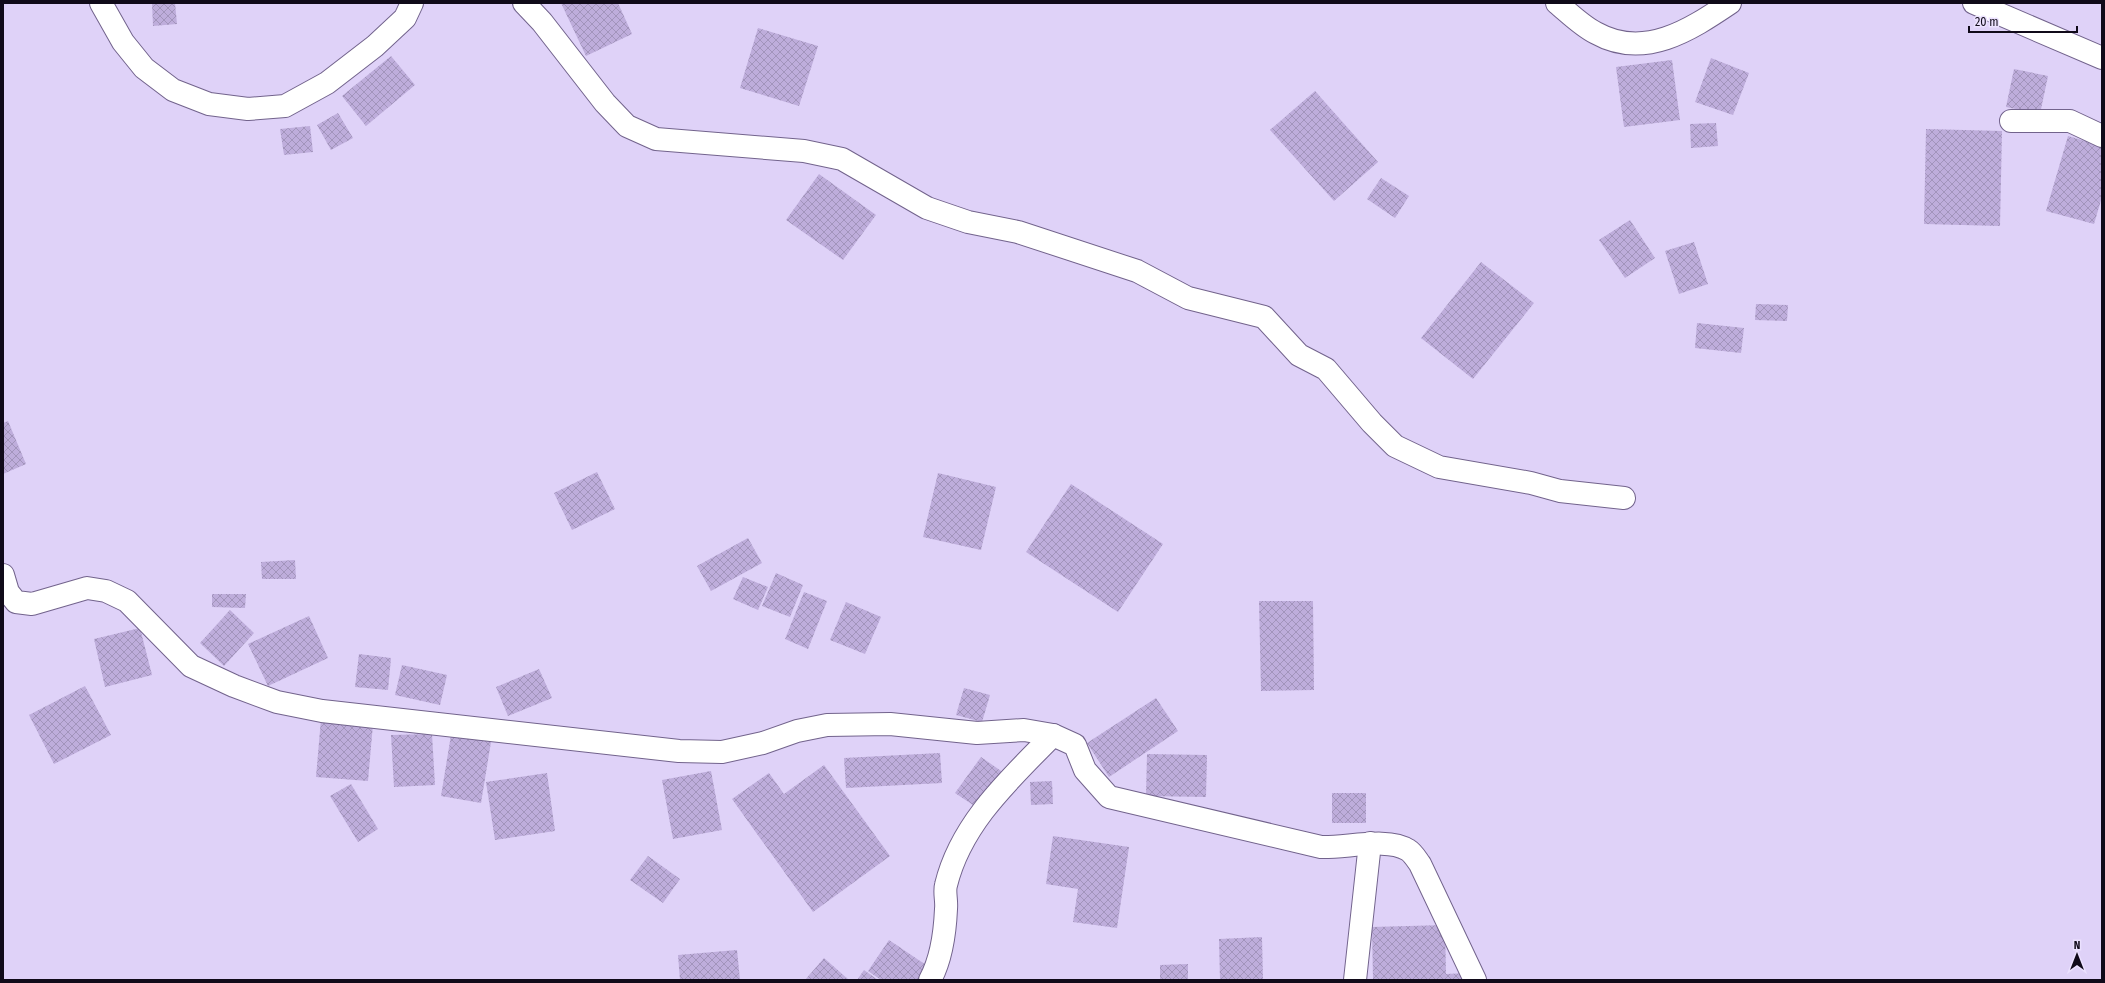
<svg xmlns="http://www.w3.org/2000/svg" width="2105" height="983" font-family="'Fira Sans Condensed',sans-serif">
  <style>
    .building { fill: url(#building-cross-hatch) }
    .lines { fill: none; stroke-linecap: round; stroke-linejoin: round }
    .minor-casing { stroke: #72638c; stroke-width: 24 }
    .minor { stroke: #fff; stroke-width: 22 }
  </style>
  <defs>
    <pattern id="building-cross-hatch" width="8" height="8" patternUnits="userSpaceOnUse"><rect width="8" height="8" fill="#beaddb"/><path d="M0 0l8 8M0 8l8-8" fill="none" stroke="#a294bb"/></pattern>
  </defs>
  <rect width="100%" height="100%" fill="#dfd2f8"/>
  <!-- building -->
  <g class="building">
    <path d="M 152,3 L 175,3 L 177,24 L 153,26 Z"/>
    <path d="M 561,3 L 618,3 L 632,34 L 586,56 Z"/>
    <path d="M 758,28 L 818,46 L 799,106 L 740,88 Z"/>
    <path d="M 391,56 L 415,85 L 366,126 L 342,96 Z"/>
    <path d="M 1711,58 L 1749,73 L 1733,115 L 1695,102 Z"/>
    <path d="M 1672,60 L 1680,120 L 1624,127 L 1616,67 Z"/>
    <path d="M 2014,69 L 2048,76 L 2040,114 L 2006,107 Z"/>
    <path d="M 1315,91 L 1378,162 L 1334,201 L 1270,130 Z"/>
    <path d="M 338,113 L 353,138 L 331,150 L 317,125 Z"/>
    <path d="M 1716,123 L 1718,146 L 1691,148 L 1690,124 Z"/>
    <path d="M 310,126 L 313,152 L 284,155 L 280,129 Z"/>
    <path d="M 1926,129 L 2002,131 L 2000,226 L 1924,224 Z"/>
    <path d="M 2068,136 L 2102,146 L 2102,197 L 2094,224 L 2046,211 Z"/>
    <path d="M 819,174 L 876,215 L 843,260 L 786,220 Z"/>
    <path d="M 1381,178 L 1409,196 L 1395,218 L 1367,199 Z"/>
    <path d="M 1630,220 L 1655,258 L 1625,278 L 1599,240 Z"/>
    <path d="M 1694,242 L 1708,284 L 1679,294 L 1665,251 Z"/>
    <path d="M 1481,262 L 1534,303 L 1473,379 L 1421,338 Z"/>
    <path d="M 1756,304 L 1788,305 L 1787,321 L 1755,320 Z"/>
    <path d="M 1697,323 L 1744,328 L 1741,353 L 1695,348 Z"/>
    <path d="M 8,421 L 26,464 L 3,474 L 3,423 Z"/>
    <path d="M 597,472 L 615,509 L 572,530 L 554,493 Z"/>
    <path d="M 938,473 L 996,487 L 981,550 L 923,537 Z"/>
    <path d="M 1071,484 L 1163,544 L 1118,612 L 1026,552 Z"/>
    <path d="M 748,538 L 762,563 L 711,591 L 697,566 Z"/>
    <path d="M 295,560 L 296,579 L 262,579 L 261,562 Z"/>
    <path d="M 776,573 L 803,585 L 790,617 L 762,606 Z"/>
    <path d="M 743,577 L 768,587 L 758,610 L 733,599 Z"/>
    <path d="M 804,592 L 827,601 L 808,649 L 785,639 Z"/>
    <path d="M 212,594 L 246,594 L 245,608 L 212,607 Z"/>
    <path d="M 1259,601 L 1313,601 L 1314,690 L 1261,691 Z"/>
    <path d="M 846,602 L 881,617 L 865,654 L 830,640 Z"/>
    <path d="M 230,610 L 254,633 L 224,666 L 200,643 Z"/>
    <path d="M 309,616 L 328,658 L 268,686 L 248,644 Z"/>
    <path d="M 140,628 L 152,675 L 105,687 L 94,639 Z"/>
    <path d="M 359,654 L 391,658 L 388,690 L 355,687 Z"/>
    <path d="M 402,665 L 447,675 L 440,705 L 395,695 Z"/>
    <path d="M 539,669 L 552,698 L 508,716 L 496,687 Z"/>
    <path d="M 85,686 L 111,735 L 54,764 L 29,715 Z"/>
    <path d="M 964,688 L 990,695 L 982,722 L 956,715 Z"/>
    <path d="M 1156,698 L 1178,731 L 1109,777 L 1087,743 Z"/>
    <path d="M 321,719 L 373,724 L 368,781 L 316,777 Z"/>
    <path d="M 432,734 L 435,785 L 394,787 L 391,735 Z"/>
    <path d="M 451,735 L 491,742 L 481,803 L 441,796 Z"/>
    <path d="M 940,753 L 942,783 L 846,788 L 844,758 Z"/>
    <path d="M 1147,754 L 1207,755 L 1206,797 L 1146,796 Z"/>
    <path d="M 981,757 L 1004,773 L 979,809 L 955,793 Z"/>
    <path d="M 824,765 L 890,856 L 813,912 L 732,799 L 769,773 L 784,794 Z"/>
    <path d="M 711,771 L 722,830 L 673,839 L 662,780 Z"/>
    <path d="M 547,773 L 555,831 L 495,840 L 486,782 Z"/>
    <path d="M 1052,781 L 1053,804 L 1031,805 L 1030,782 Z"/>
    <path d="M 351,784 L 378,829 L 358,842 L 330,796 Z"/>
    <rect x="1332" y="793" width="34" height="30"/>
    <path d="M 1053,836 L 1129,847 L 1117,928 L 1073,922 L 1078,889 L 1046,884 Z"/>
    <path d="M 648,856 L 680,879 L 663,903 L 630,880 Z"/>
    <path d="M 1445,925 L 1446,974 L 1466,973 L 1466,980 L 1373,980 L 1372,927 Z"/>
    <path d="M 1262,937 L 1263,980 L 1220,980 L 1219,939 Z"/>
    <path d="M 889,940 L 929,967 L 921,980 L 881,980 L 868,971 Z"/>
    <path d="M 737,950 L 740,980 L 680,980 L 678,955 Z"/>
    <path d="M 824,958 L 849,980 L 805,980 Z"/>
    <path d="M 1188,964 L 1188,980 L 1160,980 L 1160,965 Z"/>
    <path d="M 864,970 L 878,980 L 857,980 Z"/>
  </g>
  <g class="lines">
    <!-- minor casing -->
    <g class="minor-casing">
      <g id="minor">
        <path d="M 101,3 L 123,42 L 144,68 L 173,90 L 209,104 L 248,109 L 285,106 L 327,83 L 375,46 L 405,18 L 412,3"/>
        <path d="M 524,3 L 542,22 L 605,103 L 627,126 L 656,139 L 804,151 L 842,159 L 927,208 L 968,222 L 1018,232 L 1137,271 L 1188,298 L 1264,317 L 1299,355 L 1326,369 L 1372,423 L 1395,446 L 1439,467 L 1531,483 L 1560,491 L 1624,498"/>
        <path d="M 1557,3 C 1569,13 1582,26 1596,33 C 1644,60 1690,30 1730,3"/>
        <path d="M 1974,3 L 2102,58"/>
        <path d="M 2011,121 L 2070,121 L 2102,136"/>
        <path d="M 3,575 L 8,592 L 16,602 L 32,604 L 87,588 L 106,591 L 127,601 L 191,666 L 234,686 L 277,702 L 322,711 L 679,751 L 722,752 L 763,743 L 797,731 L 827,725 L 890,724 L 977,733 L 1024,730 L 1053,735 L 1075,745 L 1085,770 L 1109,797 L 1321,847 C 1346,848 1388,837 1408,850 C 1413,853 1417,860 1420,864 L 1475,980"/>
        <path d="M 930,980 C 941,960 945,932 946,909 C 947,901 944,892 946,885 C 961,823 1010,779 1053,735"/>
        <path d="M 1355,980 L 1370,843"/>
      </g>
    </g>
    <!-- minor -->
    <use href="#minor" class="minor"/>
  </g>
  <!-- border -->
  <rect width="2105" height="983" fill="none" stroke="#100a19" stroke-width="8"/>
  <!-- north arrow -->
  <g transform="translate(2077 955)" stroke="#ebe1fe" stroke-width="3" paint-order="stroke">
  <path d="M0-3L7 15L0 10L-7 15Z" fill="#100a19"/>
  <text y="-6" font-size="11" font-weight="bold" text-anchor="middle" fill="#100a19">N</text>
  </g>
  <!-- scale -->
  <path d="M1969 26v6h108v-6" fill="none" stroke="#100a19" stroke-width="2"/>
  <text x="1975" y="26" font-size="12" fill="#100a19" stroke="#ebe1fe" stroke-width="3" paint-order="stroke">20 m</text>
</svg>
